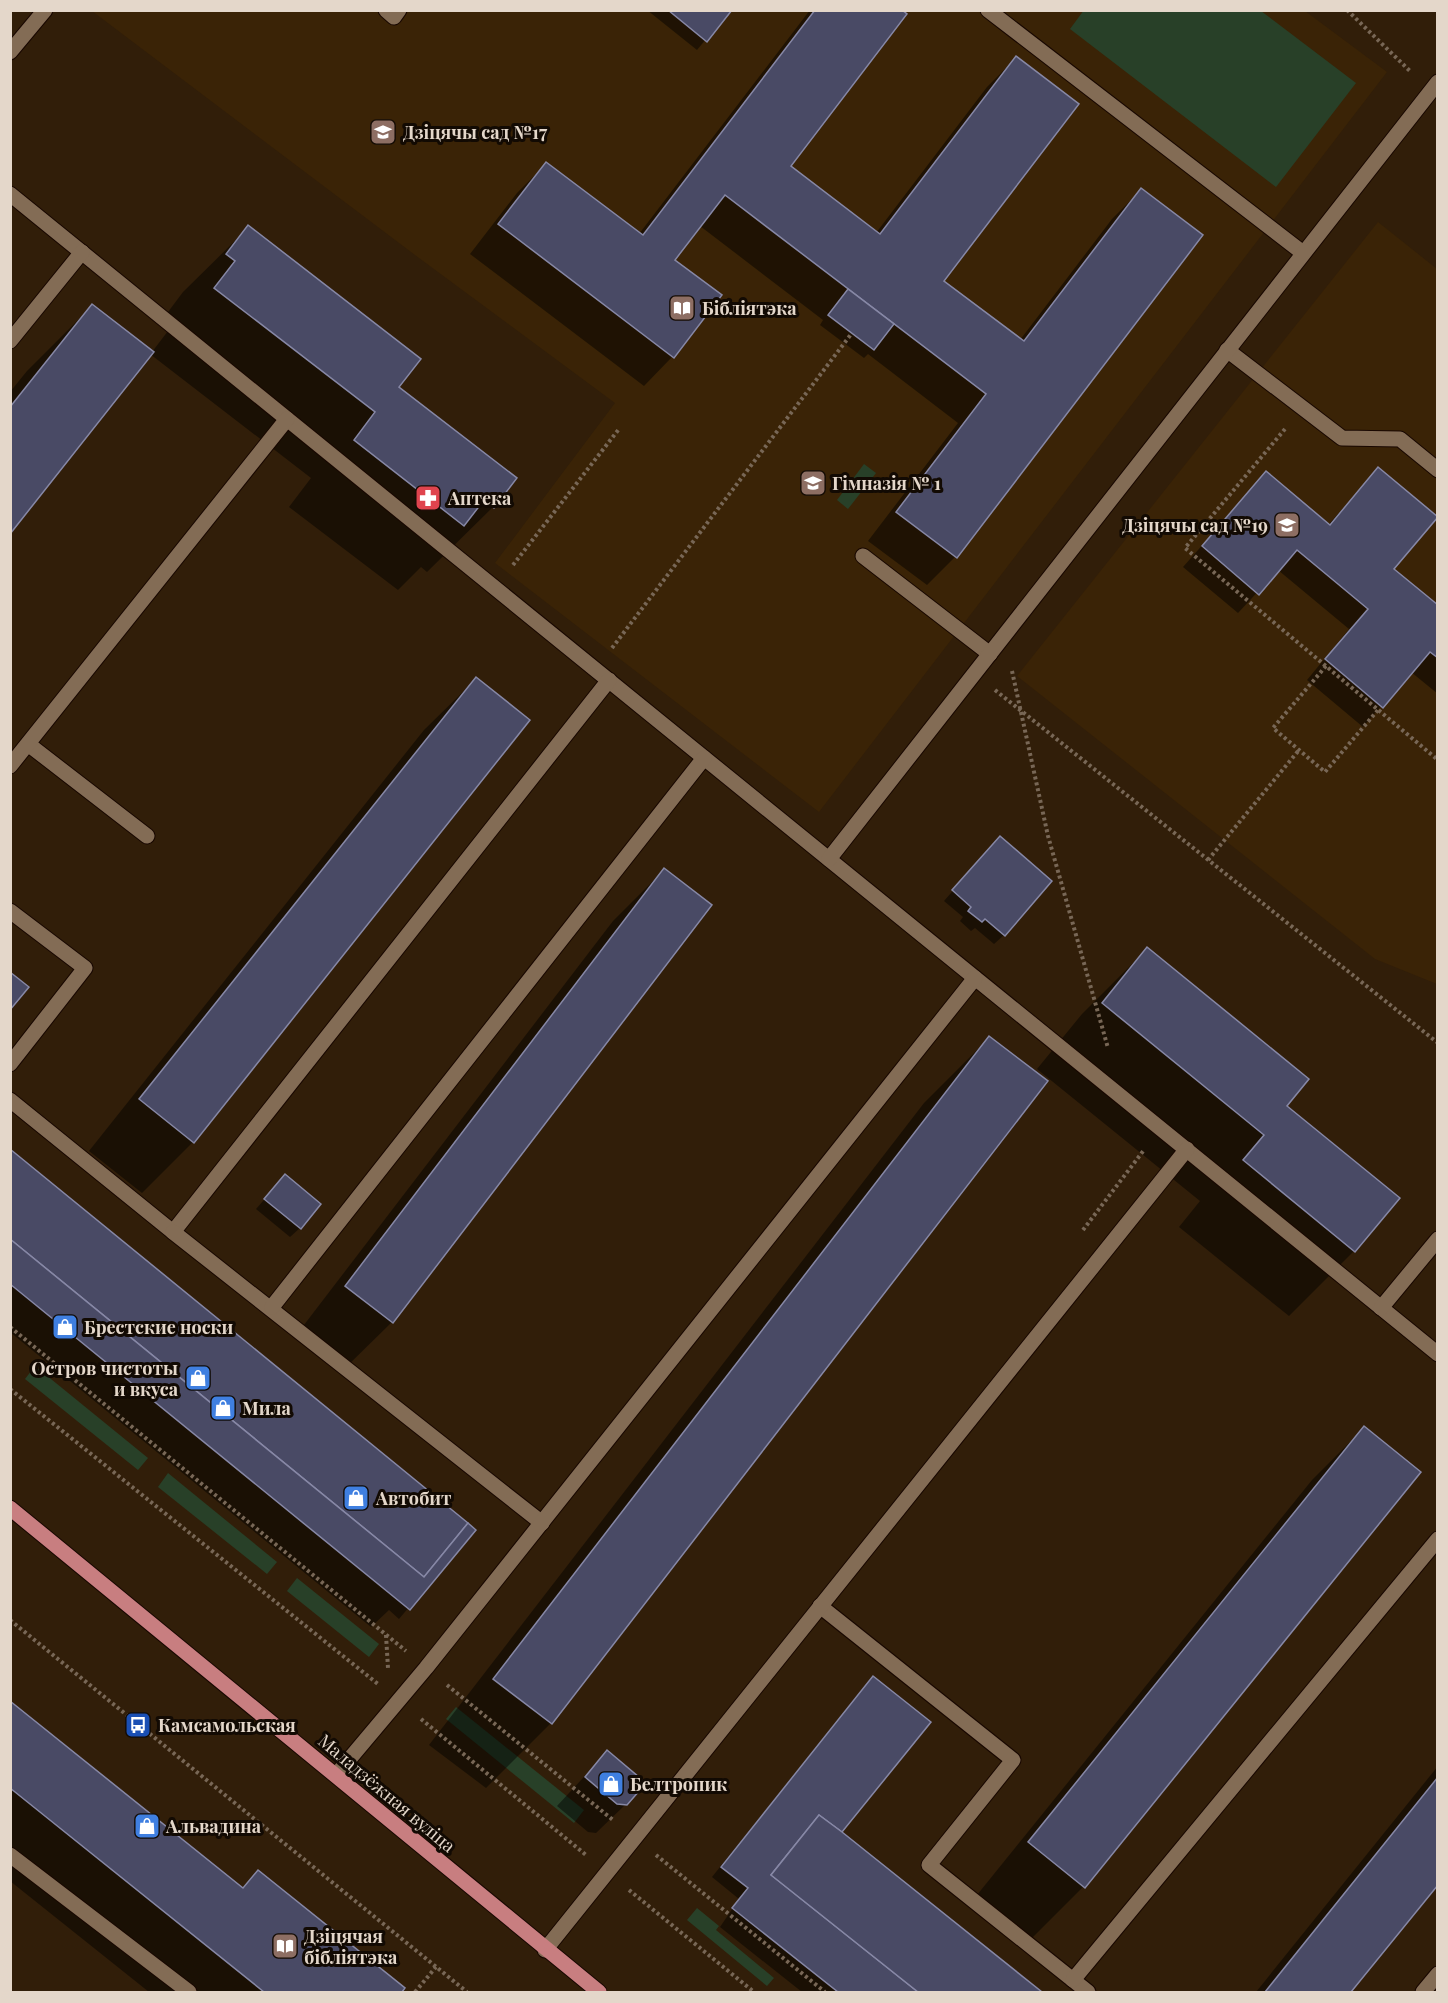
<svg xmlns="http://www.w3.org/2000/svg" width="1448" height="2003" font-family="'Playfair Display',serif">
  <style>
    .built { fill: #3a2306 }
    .green { fill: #284028 }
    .shadow { fill: #0007 }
    .building { fill: #494a65; stroke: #8788a6; stroke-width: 1.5 }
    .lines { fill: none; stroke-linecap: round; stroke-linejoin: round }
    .minor-casing { stroke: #180700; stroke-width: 17 }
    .major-casing { stroke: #180700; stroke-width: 17 }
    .path { stroke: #786756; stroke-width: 4; stroke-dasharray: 3 3; stroke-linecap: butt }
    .minor { stroke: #836c55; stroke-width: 15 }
    .major { stroke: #c87e80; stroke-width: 15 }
    .labels { text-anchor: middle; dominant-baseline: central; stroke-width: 6; stroke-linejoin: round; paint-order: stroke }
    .poi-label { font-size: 18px; font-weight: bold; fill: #e4d7ca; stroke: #120a03; text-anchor: start }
    .street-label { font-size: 18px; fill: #e4d7ca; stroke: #120a03 }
  </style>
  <rect width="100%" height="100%" fill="#311e09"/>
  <!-- built -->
  <g class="built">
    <path d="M 92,11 L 1305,11 L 1387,72 L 819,812 L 495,563 L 615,403 L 415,255 Z"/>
    <path d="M 1378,222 L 1437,269 L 1437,984 L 1375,959 L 1017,676 Z"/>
  </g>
  <!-- green -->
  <g class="green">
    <path d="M 1084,10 L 1261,11 L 1356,83 L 1276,187 L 1070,29 Z"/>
    <path d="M 864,464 L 876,473 L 848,509 L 837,500 Z"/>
    <path d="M 35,1366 L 148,1458 L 138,1470 L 25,1379 Z"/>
    <path d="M 168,1473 L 277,1562 L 267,1574 L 158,1487 Z"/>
    <path d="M 297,1578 L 379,1644 L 369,1657 L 287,1591 Z"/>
    <path d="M 456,1707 L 584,1810 L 574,1823 L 446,1719 Z"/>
    <path d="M 697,1908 L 719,1926 L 716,1930 L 774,1978 L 767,1986 L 687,1920 Z"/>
  </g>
  <!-- shadow -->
  <g class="shadow">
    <path d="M 647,10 L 730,10 L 697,50 Z"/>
    <path d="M 810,10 L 900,10 L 789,167 L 876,233 L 987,87 L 1016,58 L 942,281 L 1020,340 L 1112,219 L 1141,190 L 955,557 L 927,585 L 868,541 L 958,423 L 868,354 L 864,358 L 820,325 L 823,320 L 700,226 L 673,261 L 672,357 L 644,386 L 470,254 L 517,193 L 546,164 L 639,234 Z"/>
    <path d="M 249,227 L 397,388 L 493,507 L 427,572 L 421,567 L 398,590 L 289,507 L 311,478 L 150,354 L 10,531 L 10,392 L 27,371 L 92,306 L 152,352 L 171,327 L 162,320 L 183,292 Z"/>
    <path d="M 1378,469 L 1392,570 L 1438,607 L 1438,694 L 1411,672 L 1363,727 L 1307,680 L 1349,629 L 1278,570 L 1238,613 L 1183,567 L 1266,473 L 1328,525 Z"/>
    <path d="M 476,679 L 193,1142 L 142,1193 L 89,1151 L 424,730 Z"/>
    <path d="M 991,847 L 1004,935 L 994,944 L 975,928 L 971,931 L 960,921 L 963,917 L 944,901 Z"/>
    <path d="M 664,870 L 392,1322 L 340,1373 L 294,1338 L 613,921 Z"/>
    <path d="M 1147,949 L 1285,1106 L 1354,1251 L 1289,1316 L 1179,1227 L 1200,1201 L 1037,1069 L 1082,1014 Z"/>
    <path d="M 989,1038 L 551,1723 L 486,1788 L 429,1745 L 924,1103 Z"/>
    <path d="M 10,1152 L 474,1530 L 399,1619 L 389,1610 L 371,1627 L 10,1332 Z"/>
    <path d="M 285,1176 L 300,1228 L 290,1237 L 256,1209 Z"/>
    <path d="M 1364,1428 L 1083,1887 L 1032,1938 L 977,1895 L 1312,1480 Z"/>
    <path d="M 864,1687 L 839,1833 L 1039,1992 L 802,1992 L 720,1927 L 739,1899 L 712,1877 Z"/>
    <path d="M 10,1703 L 241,1889 L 258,1872 L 403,1989 L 400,1992 L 149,1992 L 10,1881 Z"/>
    <path d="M 607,1752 L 626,1804 L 596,1833 L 588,1832 L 557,1806 Z"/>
    <path d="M 1438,1766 L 1438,1882 L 1349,1992 L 1256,1992 Z"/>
  </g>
  <!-- building -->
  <g class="building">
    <path d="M 668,10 L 732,10 L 707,42 Z"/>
    <path d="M 815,10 L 902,10 L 907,14 L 791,166 L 880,234 L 1016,56 L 1079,104 L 944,281 L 1024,341 L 1141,188 L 1203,235 L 957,558 L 896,512 L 986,394 L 725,195 L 675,260 L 722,295 L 674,358 L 498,224 L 546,162 L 643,235 Z"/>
    <path d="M 248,225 L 421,359 L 399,387 L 517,478 L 494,508 L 484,500 L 464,526 L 354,440 L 375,412 L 214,288 L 235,261 L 226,254 Z"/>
    <path d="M 848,289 L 894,324 L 874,350 L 828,315 Z"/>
    <path d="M 92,304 L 154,352 L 10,534 L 10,407 Z"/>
    <path d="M 1378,467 L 1438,517 L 1394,569 L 1438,605 L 1438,658 L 1430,652 L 1383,708 L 1325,659 L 1368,609 L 1297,550 L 1259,595 L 1202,546 L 1266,471 L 1330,525 Z"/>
    <path d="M 476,677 L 530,720 L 194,1143 L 139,1099 Z"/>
    <path d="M 1000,836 L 1052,881 L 1005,936 L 985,919 L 982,922 L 968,911 L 971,907 L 952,890 Z"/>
    <path d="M 664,868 L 712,905 L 393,1323 L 345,1286 Z"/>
    <path d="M 1147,947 L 1309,1079 L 1287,1106 L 1400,1198 L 1355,1252 L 1243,1160 L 1264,1135 L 1102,1003 Z"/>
    <path d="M 10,972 L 29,987 L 10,1010 Z"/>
    <path d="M 989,1036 L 1048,1081 L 552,1724 L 493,1679 Z"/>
    <path d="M 10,1149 L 468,1523 L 424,1577 L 10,1239 Z"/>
    <path d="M 285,1174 L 321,1204 L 301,1229 L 264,1199 Z"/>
    <path d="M 10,1239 L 424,1577 L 468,1523 L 476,1530 L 410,1610 L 10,1284 Z"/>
    <path d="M 1364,1426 L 1421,1472 L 1085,1888 L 1028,1842 Z"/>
    <path d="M 873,1676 L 931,1722 L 842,1832 L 819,1815 L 771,1875 L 918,1992 L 838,1992 L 732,1908 L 748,1888 L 721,1867 Z"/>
    <path d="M 10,1701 L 243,1888 L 258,1870 L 405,1988 L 402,1992 L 264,1992 L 10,1788 Z"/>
    <path d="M 607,1750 L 646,1783 L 627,1805 L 617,1804 L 585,1777 Z"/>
    <path d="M 1438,1777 L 1438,1885 L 1351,1992 L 1265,1992 Z"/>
    <path d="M 819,1815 L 842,1832 L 1042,1992 L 918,1992 L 771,1875 Z"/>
  </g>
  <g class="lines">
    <!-- minor casing -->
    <g class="minor-casing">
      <g id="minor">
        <path d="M 386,10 L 394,17 L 399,10"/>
        <path d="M 988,10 L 1303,253"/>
        <path d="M 10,52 L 45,10"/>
        <path d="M 10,194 L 1438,1354"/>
        <path d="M 10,341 L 82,252"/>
        <path d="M 1227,350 L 1342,438 L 1400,439 L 1438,470"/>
        <path d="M 863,556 L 990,654"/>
        <path d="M 28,744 L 147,836"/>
        <path d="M 10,766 L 287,419"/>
        <path d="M 829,859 L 1438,82"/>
        <path d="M 10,911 L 85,968 L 10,1064"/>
        <path d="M 10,1100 L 173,1232 L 609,680"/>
        <path d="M 173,1232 L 542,1523"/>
        <path d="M 272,1307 L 704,758"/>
        <path d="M 1381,1308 L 1438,1239"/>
        <path d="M 820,1606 L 1013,1760 L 929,1865 L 1088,1992"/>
        <path d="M 336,1775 L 426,1668 L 975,978"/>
        <path d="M 10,1855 L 189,1992"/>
        <path d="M 545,1950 L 1187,1149"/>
        <path d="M 1073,1980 L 1438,1539"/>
        <path d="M 1423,1992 L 1438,1974"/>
      </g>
    </g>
    <!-- major casing -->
    <g class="major-casing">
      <path id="major" d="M 10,1508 L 599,1992"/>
    </g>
    <!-- path -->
    <g class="path">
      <path d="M 1347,10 L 1411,72"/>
      <path d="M 1285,429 L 1185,548 L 1438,760"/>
      <path d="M 513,565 L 619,429"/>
      <path d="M 612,648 L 852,333"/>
      <path d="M 1326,666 L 1273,728 L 1325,772 L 1378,710"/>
      <path d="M 1012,671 L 1048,836 L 1108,1048"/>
      <path d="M 995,690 L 1438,1043"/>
      <path d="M 1208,860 L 1299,750"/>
      <path d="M 1083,1230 L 1144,1150"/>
      <path d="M 10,1327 L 406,1651"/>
      <path d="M 10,1389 L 378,1684"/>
      <path d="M 10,1620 L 467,1992"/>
      <path d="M 386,1635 L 388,1668"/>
      <path d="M 447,1685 L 613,1820"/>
      <path d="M 421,1719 L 586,1855"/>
      <path d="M 656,1855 L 825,1992"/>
      <path d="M 629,1890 L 754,1992"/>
      <path d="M 415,1992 L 436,1967"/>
    </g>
    <!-- minor -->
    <use href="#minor" class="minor"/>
    <!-- major -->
    <use href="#major" class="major"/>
  </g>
  <!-- icons -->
  <defs>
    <g id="school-square" transform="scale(1.35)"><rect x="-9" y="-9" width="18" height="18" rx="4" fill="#8d6e63" stroke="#120a03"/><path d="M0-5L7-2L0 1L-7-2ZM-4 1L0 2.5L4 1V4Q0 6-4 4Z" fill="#fff"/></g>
    <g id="library-square" transform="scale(1.35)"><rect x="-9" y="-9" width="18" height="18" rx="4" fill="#8d6e63" stroke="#120a03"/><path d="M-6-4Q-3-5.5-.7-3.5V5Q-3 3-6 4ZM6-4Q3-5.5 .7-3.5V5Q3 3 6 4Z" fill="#fff"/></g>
    <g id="pharmacy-square" transform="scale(1.35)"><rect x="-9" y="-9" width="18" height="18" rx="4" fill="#e0444e" stroke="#120a03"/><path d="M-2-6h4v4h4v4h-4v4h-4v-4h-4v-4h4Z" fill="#fff"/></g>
    <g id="shop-square" transform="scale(1.35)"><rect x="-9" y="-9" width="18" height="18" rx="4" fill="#3f7fe0" stroke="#120a03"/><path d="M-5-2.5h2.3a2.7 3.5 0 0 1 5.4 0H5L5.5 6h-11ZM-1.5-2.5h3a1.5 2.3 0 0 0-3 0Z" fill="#fff"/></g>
    <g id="bus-square" transform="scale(1.35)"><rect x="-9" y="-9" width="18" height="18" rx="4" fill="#1a4fb4" stroke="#120a03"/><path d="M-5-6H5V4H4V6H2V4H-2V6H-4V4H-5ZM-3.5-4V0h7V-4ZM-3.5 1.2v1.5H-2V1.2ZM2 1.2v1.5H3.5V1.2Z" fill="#fff"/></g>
  </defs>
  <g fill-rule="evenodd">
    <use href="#school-square" x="383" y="132"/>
    <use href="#library-square" x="682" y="308"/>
    <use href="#school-square" x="813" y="483"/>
    <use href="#pharmacy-square" x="428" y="498"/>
    <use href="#school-square" x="1287" y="525"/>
    <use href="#shop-square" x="65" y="1327"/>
    <use href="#shop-square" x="198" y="1378"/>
    <use href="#shop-square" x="223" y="1408"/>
    <use href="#shop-square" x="356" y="1498"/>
    <use href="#bus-square" x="138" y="1725"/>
    <use href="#shop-square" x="611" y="1784"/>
    <use href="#shop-square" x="147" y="1826"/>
    <use href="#library-square" x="285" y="1946"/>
  </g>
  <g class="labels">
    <!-- poi labels -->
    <g class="poi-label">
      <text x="403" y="132">Дзіцячы сад №17</text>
      <text x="702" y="308">Бібліятэка</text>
      <text x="832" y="483">Гімназія № 1</text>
      <text x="448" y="498">Аптека</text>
      <text x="1268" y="525" text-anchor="end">Дзіцячы сад №19</text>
      <text x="84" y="1327">Брестские носки</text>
      <text x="178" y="1368" text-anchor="end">Остров чистоты<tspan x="178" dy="21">и вкуса</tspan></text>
      <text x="242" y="1408">Мила</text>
      <text x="376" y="1498">Автобит</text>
      <text x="158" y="1725">Камсамольская</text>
      <text x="630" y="1784">Белтропик</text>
      <text x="166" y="1826">Альвадина</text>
      <text x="304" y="1936">Дзіцячая<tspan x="304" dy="21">бібліятэка</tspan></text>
    </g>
    <!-- street labels -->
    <g class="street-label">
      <text transform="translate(387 1793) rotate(40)">Маладзёжная вуліца</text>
    </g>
  </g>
  <!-- border -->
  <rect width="1448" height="2003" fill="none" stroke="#e4d7ca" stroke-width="24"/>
</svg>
